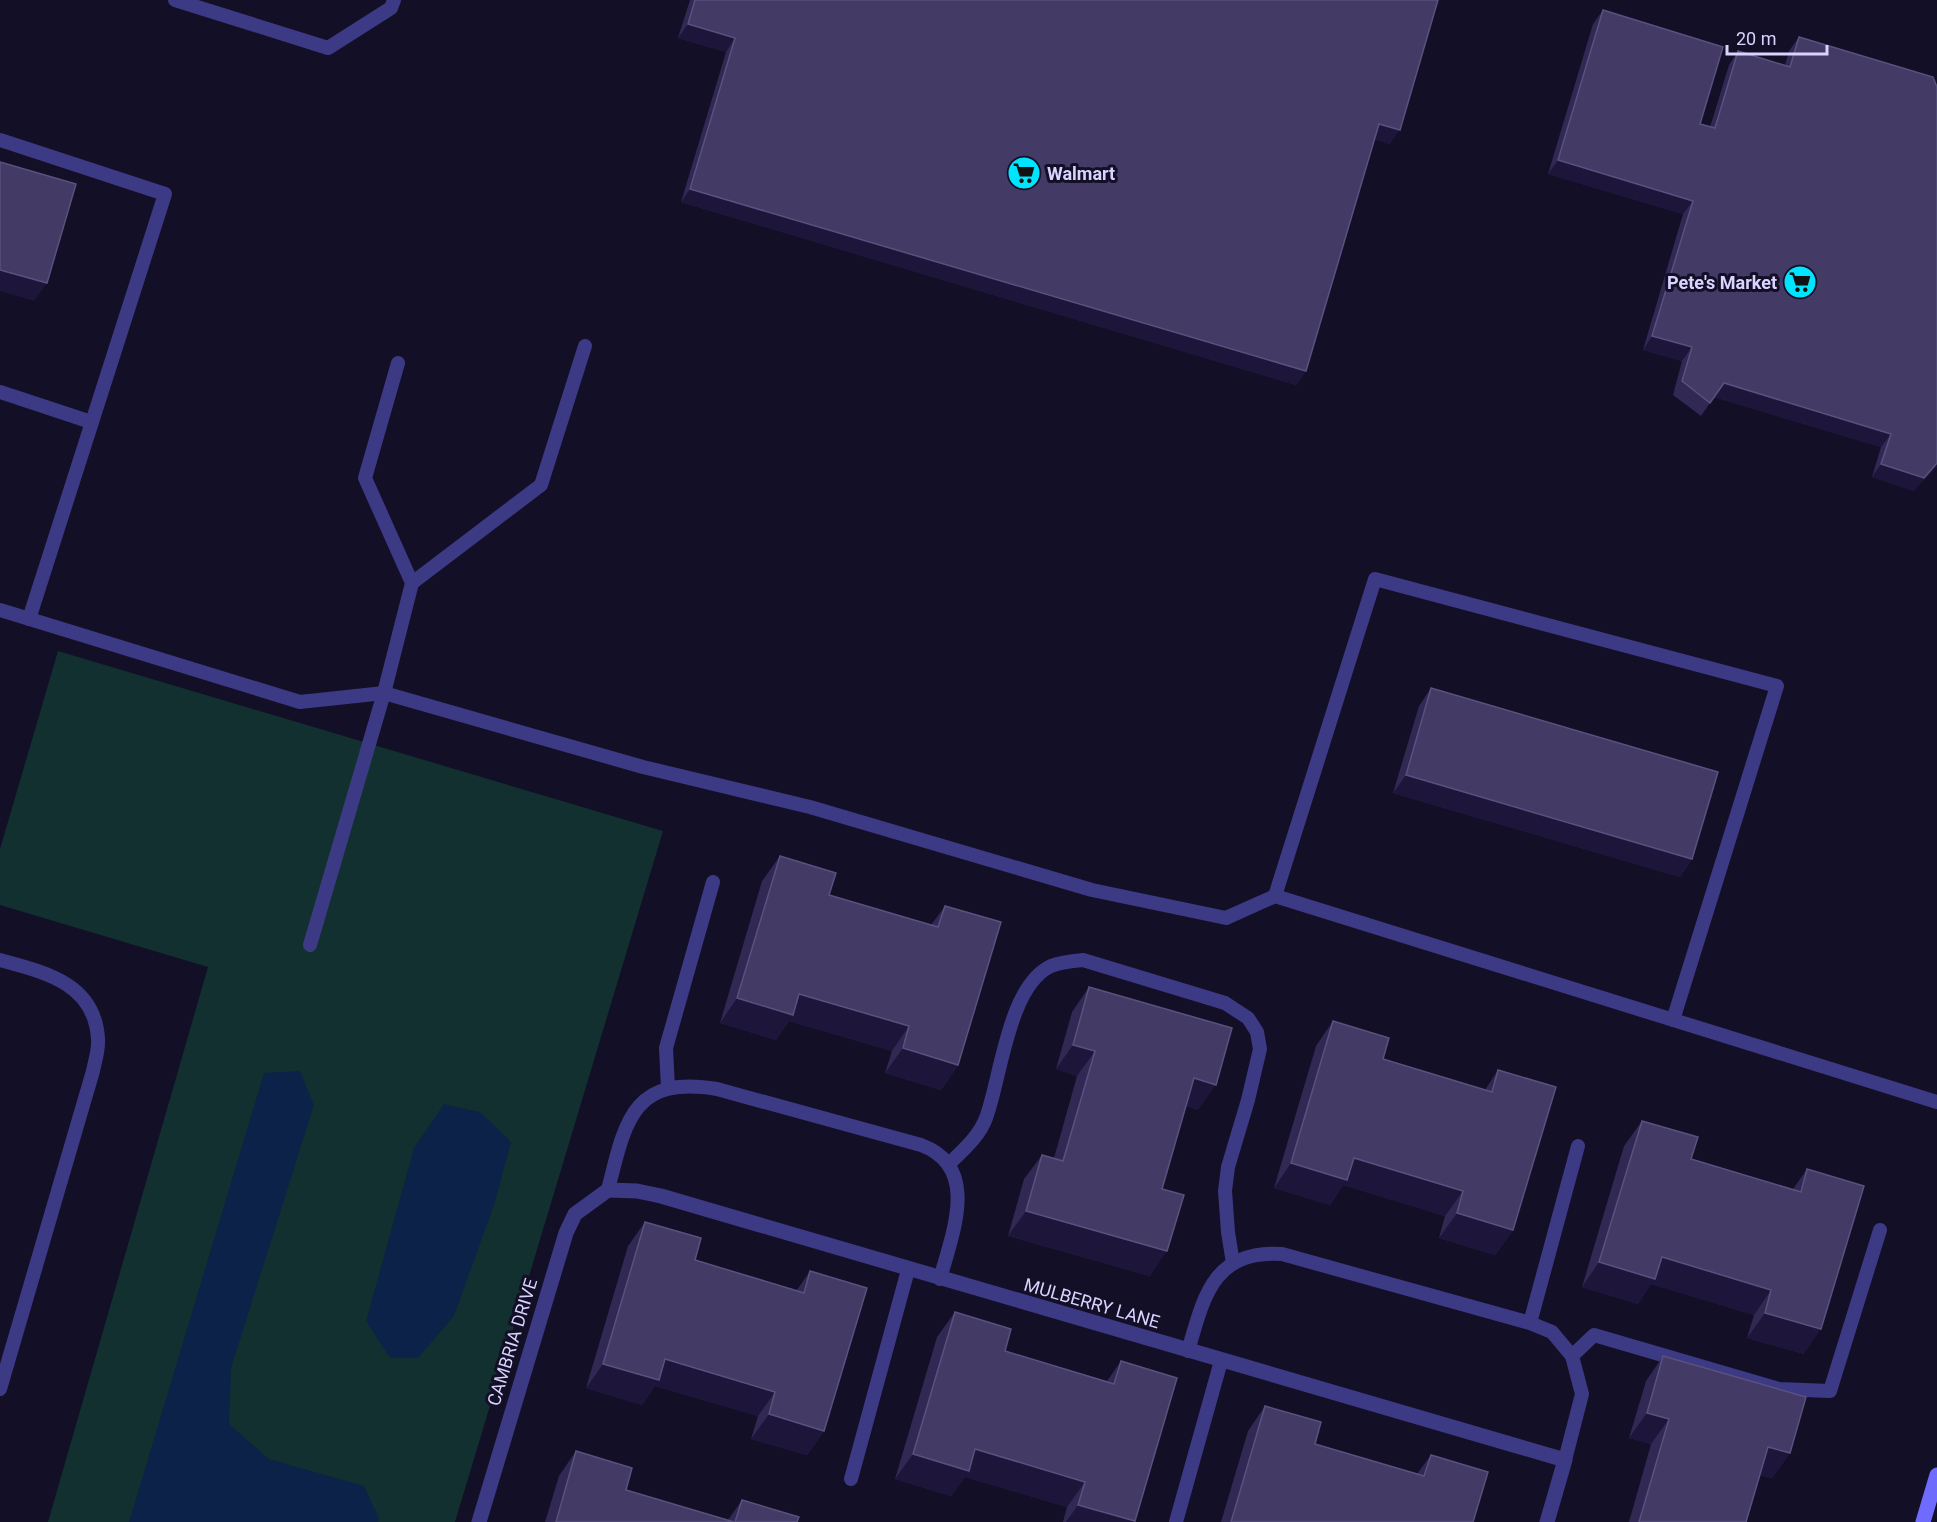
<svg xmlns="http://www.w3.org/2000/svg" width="1937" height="1522" font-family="Roboto,sans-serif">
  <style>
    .green { fill: #12302f }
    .water { fill: #0c2248 }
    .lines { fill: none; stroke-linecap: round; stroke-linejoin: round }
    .lane { stroke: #3d3a85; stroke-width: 14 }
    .street { stroke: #3d3a85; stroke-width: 15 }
    .secondary { stroke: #6f6bff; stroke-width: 15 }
    .wall { fill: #312854 }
    .shaded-wall { fill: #1d163a }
    .building { fill: #433a66; stroke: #5a527e; stroke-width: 1.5 }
    .labels { text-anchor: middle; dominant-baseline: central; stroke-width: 6; stroke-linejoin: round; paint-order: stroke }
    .poi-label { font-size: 18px; font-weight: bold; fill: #d9d4ff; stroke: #130f26; text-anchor: start }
    .street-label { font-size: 18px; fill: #d9d4ff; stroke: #130f26 }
  </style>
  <rect width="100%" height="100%" fill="#130f26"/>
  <!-- green -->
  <path class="green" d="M 58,651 L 663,831 L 455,1522 L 48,1522 L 208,967 L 0,905 L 0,849 Z"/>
  <!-- water -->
  <g class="water">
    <path d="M 300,1071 L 314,1105 L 231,1368 L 229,1424 L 269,1459 L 364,1486 L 379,1518 L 378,1522 L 129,1522 L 264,1073 Z"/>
    <path d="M 444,1104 L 480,1112 L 511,1142 L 495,1202 L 454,1316 L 418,1358 L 390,1358 L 366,1321 L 414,1148 Z"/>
  </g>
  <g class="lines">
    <!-- lane -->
    <g class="lane">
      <path d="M 175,0 L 328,48 L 391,8 L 394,0"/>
      <path d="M 0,140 L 165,194 L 29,619"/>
      <path d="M 0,392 L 91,422"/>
      <path d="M 412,583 L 541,485 L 585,346"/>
      <path d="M 0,610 L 300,702 L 384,693 L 643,767 L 810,807 L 1092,890 L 1226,918 L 1275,896"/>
      <path d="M 310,945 L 384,693 L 412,583 L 365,478 L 398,363"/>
      <path d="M 0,960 C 44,972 95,983 98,1039 C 99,1049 95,1061 93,1071 L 0,1389"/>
      <path d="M 1673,1020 L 1777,686 L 1375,579 L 1275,896 L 1937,1102"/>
      <path d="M 668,1088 L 666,1048 L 713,882"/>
      <path d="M 949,1164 C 962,1151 979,1137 986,1118 C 1001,1078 1008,986 1051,966 C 1061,962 1072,961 1083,960 L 1225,1003 L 1248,1018 L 1257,1032 L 1260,1049 L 1248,1100 L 1228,1167 L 1225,1191 L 1228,1232 L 1233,1263"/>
      <path d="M 608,1190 C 625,1122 632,1075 717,1089 L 921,1145 C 981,1167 952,1234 940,1279"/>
      <path d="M 1530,1323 L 1578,1146"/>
      <path d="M 1188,1351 C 1204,1296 1213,1250 1282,1254 L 1530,1323 L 1552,1332 L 1572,1356 L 1582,1394 L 1565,1460"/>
      <path d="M 1572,1356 L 1594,1335 L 1779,1389 L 1830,1391 L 1880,1230"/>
      <path d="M 851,1479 L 908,1270"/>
      <path d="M 1176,1522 L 1221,1361"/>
    </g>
    <!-- street -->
    <path class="street" d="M 479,1522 L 566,1233 L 575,1214 L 608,1190 L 637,1191 L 661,1196 L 1565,1460 L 1547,1522"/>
    <!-- secondary -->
    <path class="secondary" d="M 1923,1522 L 1937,1475"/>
  </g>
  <!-- wall -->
  <g class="wall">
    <path d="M 690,0 L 1438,0 L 1390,144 L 1375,139 L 1306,371 L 1296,385 L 681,202 L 726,52 L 678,38 Z"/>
    <path d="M 1603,10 L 1700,124 L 1710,127 L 1729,65 L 1738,51 L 1785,65 L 1789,51 L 1799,37 L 1914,491 L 1872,477 L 1881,447 L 1714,397 L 1701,416 L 1673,395 L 1682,361 L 1643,350 L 1683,214 L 1548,174 L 1593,24 Z"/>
    <path d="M 1431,688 L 1692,859 L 1680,877 L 1393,793 L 1419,706 Z"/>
    <path d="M 780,856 L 829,895 L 931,925 L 945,906 L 958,1065 L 941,1090 L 885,1073 L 892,1051 L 789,1021 L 776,1040 L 720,1023 L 762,881 Z"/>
    <path d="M 1089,987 L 1198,1110 L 1186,1106 L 1162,1189 L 1150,1276 L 1008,1236 L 1024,1179 L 1042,1155 L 1054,1158 L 1077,1076 L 1056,1069 L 1072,1012 Z"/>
    <path d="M 1333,1021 L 1383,1059 L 1485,1090 L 1498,1070 L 1513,1230 L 1495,1255 L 1439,1238 L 1445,1216 L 1343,1185 L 1330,1205 L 1274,1188 L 1316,1046 Z"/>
    <path d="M 1642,1121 L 1691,1159 L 1793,1189 L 1807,1169 L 1804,1354 L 1747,1338 L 1754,1315 L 1651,1284 L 1638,1304 L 1582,1287 L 1624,1146 Z"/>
    <path d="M 645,1222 L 695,1260 L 797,1290 L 810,1271 L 824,1431 L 807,1455 L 751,1439 L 758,1416 L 655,1386 L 642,1405 L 586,1388 L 628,1246 Z"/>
    <path d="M 955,1312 L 1005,1351 L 1107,1381 L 1121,1361 L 1134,1522 L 1063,1522 L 1067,1507 L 965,1477 L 951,1496 L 895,1479 L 937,1337 Z"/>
    <path d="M 1663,1356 L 1790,1453 L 1772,1478 L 1760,1475 L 1746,1522 L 1629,1522 L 1651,1444 L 1629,1438 L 1646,1381 Z"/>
    <path d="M 1265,1406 L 1315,1444 L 1417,1474 L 1431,1455 L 1473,1522 L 1221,1522 L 1248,1431 Z"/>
    <path d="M 576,1451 L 626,1490 L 728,1520 L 742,1500 L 797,1522 L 545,1522 L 559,1476 Z"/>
  </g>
  <!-- shaded-wall -->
  <g class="shaded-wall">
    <path d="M 688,24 L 735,38 L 726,52 L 678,38 Z"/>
    <path d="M 1379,124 L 1400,130 L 1390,144 L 1370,138 Z"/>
    <path d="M 1558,160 L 1693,201 L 1683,214 L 1548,174 Z"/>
    <path d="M 690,189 L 1306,371 L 1296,385 L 681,202 Z"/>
    <path d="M 0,270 L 47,283 L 34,301 L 0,291 Z"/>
    <path d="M 1652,336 L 1692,347 L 1682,361 L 1643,350 Z"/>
    <path d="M 1724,383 L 1891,434 L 1881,447 L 1714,397 Z"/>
    <path d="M 1937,463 L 1937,467 L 1914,491 L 1872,477 L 1881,464 Z"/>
    <path d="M 1406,775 L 1692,859 L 1680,877 L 1393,793 Z"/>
    <path d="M 799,994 L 909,1026 L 892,1051 L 789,1021 L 776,1040 L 720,1023 L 737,998 Z"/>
    <path d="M 1073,1045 L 1095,1051 L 1077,1076 L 1056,1069 Z"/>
    <path d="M 903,1048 L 958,1065 L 941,1090 L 885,1073 Z"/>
    <path d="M 1194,1078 L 1216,1085 L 1198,1110 L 1176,1103 Z"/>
    <path d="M 1354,1158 L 1463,1191 L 1445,1216 L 1343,1185 L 1330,1205 L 1274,1188 L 1291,1163 Z"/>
    <path d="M 1026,1211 L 1167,1251 L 1150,1276 L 1008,1236 Z"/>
    <path d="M 1457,1213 L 1513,1230 L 1495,1255 L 1439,1238 Z"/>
    <path d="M 1662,1257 L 1771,1290 L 1754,1315 L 1651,1284 L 1638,1304 L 1582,1287 L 1599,1262 Z"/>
    <path d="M 1765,1313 L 1821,1329 L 1804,1354 L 1747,1338 Z"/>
    <path d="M 665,1359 L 775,1392 L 758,1416 L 655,1386 L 642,1405 L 586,1388 L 603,1364 Z"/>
    <path d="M 1647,1413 L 1669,1419 L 1651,1444 L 1629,1438 Z"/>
    <path d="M 769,1414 L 824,1431 L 807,1455 L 751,1439 Z"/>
    <path d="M 1768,1447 L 1790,1453 L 1772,1478 L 1750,1472 Z"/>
    <path d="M 975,1449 L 1085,1482 L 1067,1507 L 965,1477 L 951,1496 L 895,1479 L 913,1454 Z"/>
    <path d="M 1078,1505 L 1135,1521 L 1134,1522 L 1066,1522 Z"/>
  </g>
  <!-- building -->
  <g class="building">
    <path d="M 695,0 L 1438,0 L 1400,130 L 1379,124 L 1306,371 L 690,189 L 735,38 L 688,24 Z"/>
    <path d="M 1603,10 L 1723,47 L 1700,124 L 1715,128 L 1738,51 L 1790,67 L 1799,37 L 1933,77 L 1937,87 L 1937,463 L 1924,478 L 1881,464 L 1891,434 L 1724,383 L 1710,403 L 1682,381 L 1692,347 L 1652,336 L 1693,201 L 1558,160 Z"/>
    <path d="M 0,162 L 76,184 L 47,283 L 0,270 Z"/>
    <path d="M 1431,688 L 1718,772 L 1692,859 L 1406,775 Z"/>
    <path d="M 780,856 L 836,873 L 829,895 L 938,927 L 945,906 L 1001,922 L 958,1065 L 903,1048 L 909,1026 L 799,994 L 793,1015 L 737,998 Z"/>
    <path d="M 1089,987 L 1232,1028 L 1216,1085 L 1194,1078 L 1162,1189 L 1184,1195 L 1167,1251 L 1026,1211 L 1042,1155 L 1063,1161 L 1095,1051 L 1073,1045 Z"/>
    <path d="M 1333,1021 L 1389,1038 L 1383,1059 L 1492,1092 L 1498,1070 L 1556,1087 L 1513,1230 L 1457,1213 L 1463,1191 L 1354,1158 L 1347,1180 L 1291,1163 Z"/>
    <path d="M 1642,1121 L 1698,1137 L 1691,1159 L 1801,1192 L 1807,1169 L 1864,1186 L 1821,1329 L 1765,1313 L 1771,1290 L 1662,1257 L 1655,1279 L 1599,1262 Z"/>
    <path d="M 645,1222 L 701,1238 L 695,1260 L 804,1293 L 810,1271 L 867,1288 L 824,1431 L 769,1414 L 775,1392 L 665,1359 L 659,1380 L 603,1364 Z"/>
    <path d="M 955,1312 L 1011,1329 L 1005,1351 L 1114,1384 L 1121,1361 L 1177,1378 L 1135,1521 L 1078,1505 L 1085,1482 L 975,1449 L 969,1471 L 913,1454 Z"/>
    <path d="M 1663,1356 L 1806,1397 L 1790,1453 L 1768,1447 L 1746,1522 L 1639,1522 L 1669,1419 L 1647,1413 Z"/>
    <path d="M 1265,1406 L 1321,1422 L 1315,1444 L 1424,1476 L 1431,1455 L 1488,1472 L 1473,1522 L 1231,1522 Z"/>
    <path d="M 576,1451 L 632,1468 L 626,1490 L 734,1522 L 556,1522 Z"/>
    <path d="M 742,1500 L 799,1517 L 797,1522 L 735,1522 Z"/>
  </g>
  <!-- icons -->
  <defs>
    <g id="supermarket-disc" transform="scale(1.725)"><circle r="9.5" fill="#00e5ff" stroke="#130f26"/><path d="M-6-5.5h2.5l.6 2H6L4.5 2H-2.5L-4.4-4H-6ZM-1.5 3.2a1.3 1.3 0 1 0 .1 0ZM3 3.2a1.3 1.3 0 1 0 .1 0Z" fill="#111"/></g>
  </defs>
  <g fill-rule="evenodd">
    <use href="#supermarket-disc" x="1024" y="173"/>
    <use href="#supermarket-disc" x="1800" y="282"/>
  </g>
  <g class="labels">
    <!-- poi labels -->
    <g class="poi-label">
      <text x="1047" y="173">Walmart</text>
      <text x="1777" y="282" text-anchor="end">Pete's Market</text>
    </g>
    <!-- street labels -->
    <g class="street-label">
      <text transform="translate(1092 1303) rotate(16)">MULBERRY LANE</text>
      <text transform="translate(512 1342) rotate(-73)">CAMBRIA DRIVE</text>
    </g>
  </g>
  <!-- scale -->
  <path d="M1727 45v9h100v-9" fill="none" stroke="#d9d4ff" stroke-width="3"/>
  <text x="1736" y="45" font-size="18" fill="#d9d4ff" stroke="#130f26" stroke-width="4.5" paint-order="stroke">20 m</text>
</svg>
